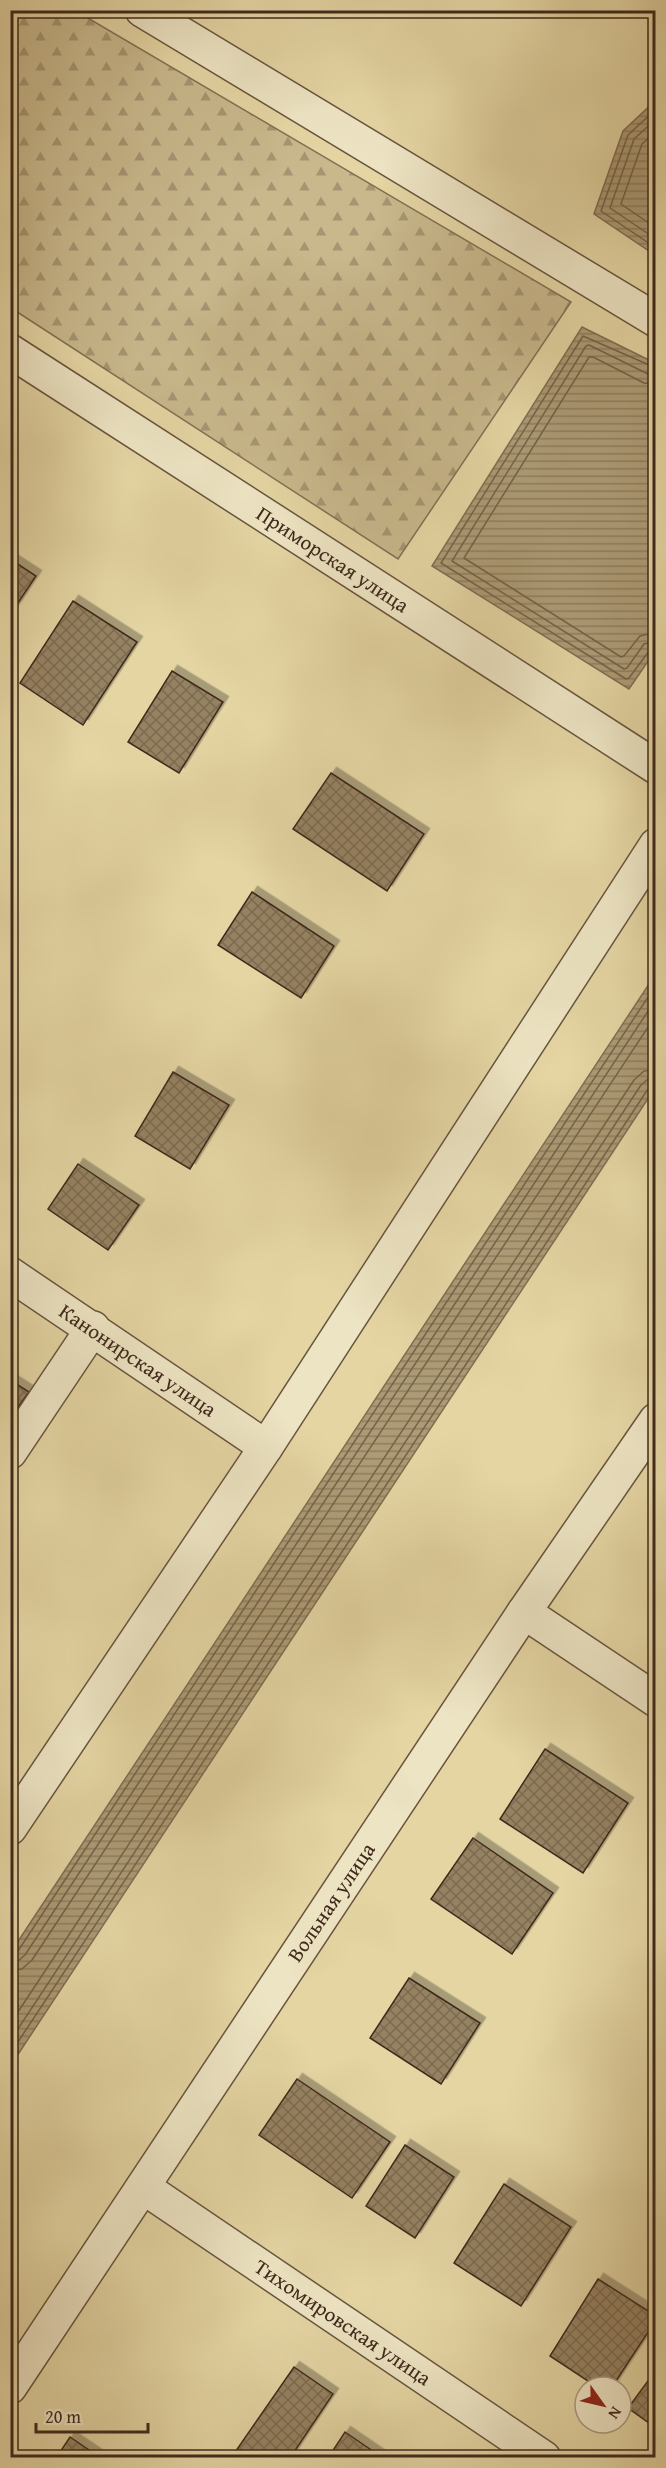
<svg xmlns="http://www.w3.org/2000/svg" width="666" height="2468" font-family="'Gentium Book Plus',serif">
  <style>
    .forest { fill: url(#forest-firs); stroke: #847054; stroke-width: 1.5 }
    .water { fill: url(#water-rules); stroke: #806d51; stroke-width: 1.5 }
    .lines { fill: none; stroke-linecap: round; stroke-linejoin: round }
    .shore { stroke: #766248; stroke-width: 1.5 }
    .building { fill: url(#building-cross-hatch); stroke: #3f291c; stroke-width: 1.5; filter: url(#shadow) }
    .minor-casing { stroke: #68543e; stroke-width: 36 }
    .minor { stroke: #ede4c3; stroke-width: 33 }
    .labels { text-anchor: middle; dominant-baseline: central; stroke-width: 4.5; stroke-linejoin: round; paint-order: stroke }
    .street-label { font-size: 21px; fill: #3f291c; stroke: #ede4c3 }
  </style>
  <defs>
    <pattern id="forest-firs" width="22" height="20" patternUnits="userSpaceOnUse" patternTransform="scale(1.5)"><rect width="22" height="20" fill="#c8b88c"/><path d="M5 1l3.5 6h-7zM16 11l3.5 6h-7z" fill="#a49672"/></pattern>
    <pattern id="water-rules" width="6" height="5" patternUnits="userSpaceOnUse" patternTransform="scale(1.5)"><rect width="6" height="5" fill="#ac9b75"/><path d="M0 2.5h6" fill="none" stroke="#8d7e5f"/></pattern>
    <pattern id="building-cross-hatch" width="8" height="8" patternUnits="userSpaceOnUse" patternTransform="scale(1.5)"><rect width="8" height="8" fill="#958262"/><path d="M0 0l8 8M0 8l8-8" fill="none" stroke="#7b6a50"/></pattern>
    <filter id="shadow"><feDropShadow dx="5.5" dy="-5.5" stdDeviation="0" flood-color="#0004"/></filter>
  </defs>
  <rect width="100%" height="100%" fill="#e4d5a3"/>
  <filter id="stains"><feTurbulence type="fractalNoise" baseFrequency=".00333" numOctaves="4"/><feColorMatrix values="0 0 0 0 .2 0 0 0 0 .09 0 0 0 0 .02 0 0 0 .5 -.17"/></filter>
  <radialGradient id="worn" r=".72"><stop offset=".6" stop-color="#630" stop-opacity="0"/><stop offset="1" stop-color="#630" stop-opacity=".3"/></radialGradient>
  <!-- forest -->
  <path class="forest" d="M 10,11 L 76,11 L 571,302 L 398,559 L 11,308 Z"/>
  <!-- water -->
  <g class="water">
    <path d="M 655,101 L 655,255 L 594,214 L 623,131 Z"/>
    <path d="M 582,327 L 655,363 L 655,651 L 629,689 L 432,566 Z"/>
    <path d="M 655,975 L 655,1088 L 11,2065 L 11,1952 Z"/>
  </g>
  <g class="lines">
    <!-- shore -->
    <g class="shore">
      <path d="M 656,109 L 628,135 L 601,211 L 656,248"/>
      <path d="M 656,119 L 634,139 L 610,208 L 656,239"/>
      <path d="M 656,131 L 642,144 L 621,204 L 656,228"/>
      <path d="M 656,368 L 583,336 L 441,563 L 626,679 L 629,678 L 649,651 L 656,648"/>
      <path d="M 656,375 L 648,374 L 589,345 L 586,346 L 452,561 L 624,669 L 627,668 L 644,644 L 656,641"/>
      <path d="M 656,384 L 644,383 L 593,357 L 589,357 L 464,558 L 621,657 L 624,656 L 640,636 L 656,632"/>
      <path d="M 10,1954 L 18,1951 L 656,985"/>
      <path d="M 10,1962 L 18,1961 L 25,1955 L 656,999"/>
      <path d="M 10,1971 L 22,1969 L 32,1960 L 656,1015"/>
      <path d="M 10,2024 L 634,1080 L 644,1071 L 656,1069"/>
      <path d="M 10,2041 L 641,1085 L 648,1079 L 656,1078"/>
      <path d="M 10,2054 L 648,1089 L 656,1086"/>
    </g>
  </g>
  <!-- building -->
  <g class="building">
    <path d="M 10,559 L 36,576 L 10,615 Z"/>
    <path d="M 73,601 L 137,642 L 83,725 L 20,683 Z"/>
    <path d="M 172,671 L 223,702 L 179,773 L 128,742 Z"/>
    <path d="M 331,773 L 424,834 L 387,891 L 293,829 Z"/>
    <path d="M 252,892 L 334,946 L 301,998 L 218,945 Z"/>
    <path d="M 173,1072 L 229,1105 L 190,1169 L 135,1136 Z"/>
    <path d="M 78,1164 L 139,1205 L 108,1250 L 48,1209 Z"/>
    <path d="M 10,1380 L 29,1392 L 10,1418 Z"/>
    <path d="M 545,1749 L 628,1803 L 583,1873 L 500,1819 Z"/>
    <path d="M 473,1838 L 553,1893 L 512,1954 L 431,1899 Z"/>
    <path d="M 409,1978 L 480,2023 L 441,2084 L 370,2038 Z"/>
    <path d="M 297,2079 L 390,2142 L 352,2198 L 259,2135 Z"/>
    <path d="M 405,2145 L 454,2177 L 415,2238 L 366,2206 Z"/>
    <path d="M 504,2184 L 571,2227 L 521,2306 L 454,2263 Z"/>
    <path d="M 598,2279 L 656,2316 L 656,2320 L 612,2387 L 597,2387 L 550,2356 Z"/>
    <path d="M 294,2367 L 333,2394 L 290,2458 L 231,2458 Z"/>
    <path d="M 656,2370 L 656,2428 L 628,2408 Z"/>
    <path d="M 345,2432 L 383,2458 L 328,2458 Z"/>
    <path d="M 70,2437 L 101,2458 L 56,2458 Z"/>
  </g>
  <g class="lines">
    <!-- minor casing -->
    <g class="minor-casing">
      <g id="minor">
        <path d="M 142,10 L 656,320"/>
        <path d="M 10,351 L 656,767"/>
        <path d="M 10,1274 L 266,1447"/>
        <path d="M 10,1452 L 93,1328"/>
        <path d="M 524,1612 L 656,1700"/>
        <path d="M 10,1828 L 266,1447 L 656,845"/>
        <path d="M 143,2187 L 544,2458"/>
        <path d="M 10,2387 L 524,1612 L 656,1420"/>
      </g>
    </g>
    <!-- minor -->
    <use href="#minor" class="minor"/>
  </g>
  <g class="labels">
    <!-- street labels -->
    <g class="street-label">
      <text transform="translate(333 559) rotate(33)">Приморская улица</text>
      <text transform="translate(138 1360) rotate(34)">Канонирская улица</text>
      <text transform="translate(331 1902) rotate(-56)">Вольная улица</text>
      <text transform="translate(343 2322) rotate(34)">Тихомировская улица</text>
    </g>
  </g>
  <!-- margin -->
  <rect width="666" height="2468" fill="none" stroke="#e4d5a3" stroke-width="36"/>
  <rect x="12" y="12" width="642" height="2444" fill="none" stroke="#3f291c" stroke-width="3"/>
  <rect x="18" y="18" width="630" height="2432" fill="none" stroke="#3f291c" stroke-width="1.5"/>
  <!-- north arrow -->
  <g transform="translate(603 2405) rotate(124)"><circle r="28" fill="#ede4c3" stroke="#a79980" stroke-width="1.5"/>
  <path d="M0-4.5L10 22L0 15L-10 22Z" fill="#8f2418"/>
  <text y="-9" font-size="16" font-weight="bold" text-anchor="middle" fill="#3f291c">N</text>
  </g>
  <!-- scale -->
  <path d="M36 2423v9h112v-9" fill="none" stroke="#3f291c" stroke-width="3"/>
  <text x="45" y="2423" font-size="18" fill="#3f291c" stroke="#ede4c3" stroke-width="4.5" paint-order="stroke">20 m</text>
  <rect width="100%" height="100%" filter="url(#stains)"/>
  <rect width="100%" height="100%" fill="url(#worn)"/>
</svg>
